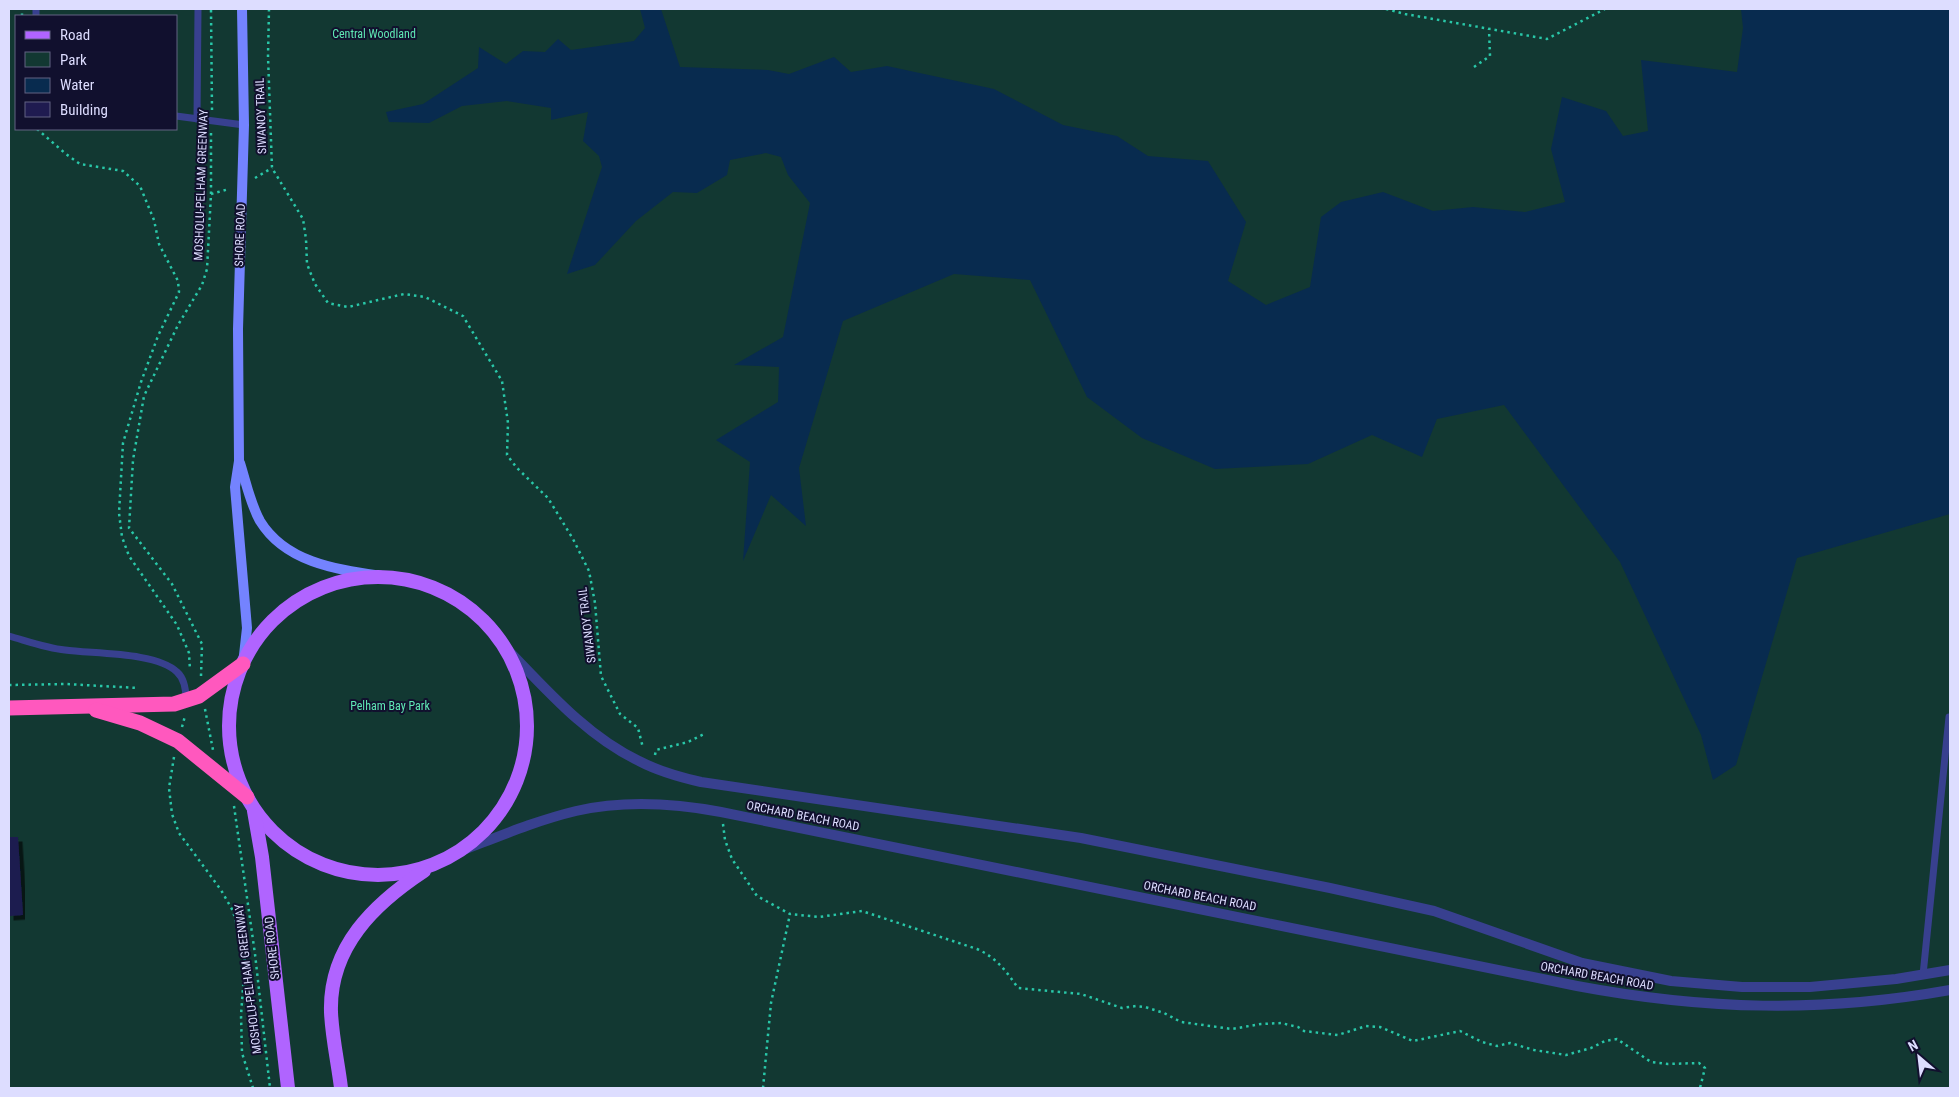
<svg xmlns="http://www.w3.org/2000/svg" width="1959" height="1097" font-family="'Roboto Condensed',sans-serif">
  <style>
    .green { fill: #123832; fill-rule: evenodd }
    .water { fill: #082b4f }
    .building { fill: #1f1b50; filter: url(#shadow) }
    .lines { fill: none; stroke-linecap: round; stroke-linejoin: round }
    .path { stroke: #29c7a8; stroke-width: 2.5; stroke-dasharray: 2.5 4; stroke-linecap: butt }
    .service { stroke: #38408f; stroke-width: 7 }
    .tertiary { stroke: #38408f; stroke-width: 10 }
    .secondary { stroke: #7483ff; stroke-width: 10 }
    .primary { stroke: #b064ff; stroke-width: 14 }
    .motorway { stroke: #ff58be; stroke-width: 15 }
    .labels { text-anchor: middle; dominant-baseline: central; stroke-width: 4; stroke-linejoin: round; paint-order: stroke }
    .park-label { font-size: 12px; fill: #5fe8b4; stroke: #11102e }
    .street-label { font-size: 12px; fill: #ddf; stroke: #11102e }
  </style>
  <defs>
    <filter id="shadow"><feDropShadow dx="4.5" dy="4.5" stdDeviation="0" flood-color="#0009"/></filter>
  </defs>
  <rect width="100%" height="100%" fill="#11102e"/>
  <!-- green -->
  <path class="green" d="M 9,9 L 1882,9 L 1950,420 L 1950,1088 L 9,1088 ZM 16,16 L 176,16 L 176,129 L 16,129 Z"/>
  <!-- water -->
  <path class="water" d="M 640,9 L 661,9 L 680,67 L 768,70 L 789,74 L 834,57 L 851,72 L 887,66 L 994,89 L 1063,125 L 1117,136 L 1148,156 L 1208,161 L 1246,222 L 1228,281 L 1266,305 L 1310,287 L 1321,217 L 1341,202 L 1383,192 L 1433,211 L 1473,207 L 1525,212 L 1565,202 L 1551,149 L 1562,97 L 1606,111 L 1623,136 L 1648,131 L 1641,60 L 1737,72 L 1743,28 L 1741,9 L 1950,9 L 1950,514 L 1797,558 L 1736,765 L 1713,780 L 1701,735 L 1620,562 L 1504,405 L 1437,419 L 1422,457 L 1372,435 L 1308,464 L 1215,469 L 1142,438 L 1087,397 L 1030,280 L 954,274 L 843,321 L 799,468 L 806,526 L 771,495 L 743,561 L 750,462 L 716,440 L 778,402 L 779,367 L 734,365 L 783,337 L 810,203 L 788,175 L 781,157 L 766,153 L 730,160 L 727,175 L 697,193 L 673,192 L 636,221 L 595,265 L 567,274 L 602,167 L 599,156 L 583,141 L 588,112 L 551,120 L 551,108 L 507,101 L 462,106 L 429,123 L 389,122 L 386,112 L 423,104 L 478,68 L 479,47 L 506,64 L 523,51 L 545,52 L 558,39 L 571,50 L 634,41 L 645,28 Z"/>
  <!-- building -->
  <path class="building" d="M 9,837 L 18,837 L 23,915 L 9,916 Z"/>
  <g class="lines">
    <!-- path -->
    <g class="path">
      <path d="M 269,9 L 268,56 L 272,168 L 303,219 L 306,239 L 307,264 L 315,284 L 328,303 L 348,307 L 404,294 L 425,297 L 463,316 L 502,381 L 508,423 L 507,455 L 517,468 L 548,498 L 573,539 L 589,571 L 595,603 L 601,676 L 620,714 L 638,728 L 643,748"/>
      <path d="M 1386,9 L 1405,14 L 1547,39 L 1605,9"/>
      <path d="M 211,10 L 212,110"/>
      <path d="M 22,16 L 22,9"/>
      <path d="M 1474,67 L 1490,56 L 1489,29"/>
      <path d="M 37,129 L 66,154 L 80,164 L 123,171 L 140,186 L 154,220 L 159,244 L 178,281 L 179,292 L 158,336 L 141,382 L 123,443 L 119,513 L 122,537 L 129,556 L 177,625 L 189,653 L 190,670"/>
      <path d="M 255,178 L 272,168"/>
      <path d="M 211,194 L 229,189"/>
      <path d="M 201,676 L 202,644 L 172,584 L 129,528 L 133,460 L 144,396 L 178,325 L 202,285 L 207,269 L 211,194 L 211,130"/>
      <path d="M 9,685 L 66,684 L 138,688"/>
      <path d="M 205,709 L 213,750"/>
      <path d="M 182,727 L 185,716"/>
      <path d="M 655,755 L 656,750 L 688,742 L 706,733"/>
      <path d="M 174,757 L 169,788 L 172,814 L 179,833 L 221,890 L 233,911 L 240,937 L 245,961 L 241,1015 L 242,1053 L 253,1088"/>
      <path d="M 234,806 L 255,954 L 270,1088"/>
      <path d="M 723,824 L 725,840 L 732,859 L 757,896 L 790,914 L 819,917 L 862,911 L 977,949 C 997,958 1006,971 1018,988 L 1081,994 L 1122,1008 L 1136,1006 L 1145,1007 L 1164,1013 L 1181,1022 L 1232,1029 L 1261,1024 L 1281,1023 L 1298,1027 L 1304,1031 L 1338,1035 L 1366,1026 L 1380,1027 L 1413,1041 L 1460,1031 L 1482,1042 L 1497,1046 L 1510,1043 L 1534,1050 L 1566,1055 L 1591,1048 L 1605,1041 L 1617,1039 L 1651,1062 L 1668,1064 L 1699,1063 L 1705,1068 L 1700,1088"/>
      <path d="M 763,1088 L 771,1003 L 790,914"/>
    </g>
    <!-- service -->
    <g class="service">
      <path d="M 36,16 L 36,9"/>
      <path d="M 176,116 L 244,125"/>
      <path d="M 197,119 L 198,9"/>
      <path d="M 9,636 C 27,641 46,648 65,650 C 93,654 157,652 177,672 C 185,679 186,690 186,700"/>
      <path d="M 1923,975 L 1949,717"/>
    </g>
    <!-- tertiary -->
    <g class="tertiary">
      <path d="M 505,647 C 545,688 586,736 639,761 C 658,771 679,777 701,782 L 1081,838 L 1330,888 L 1434,911 L 1582,963 L 1671,981 L 1742,987 L 1810,987 L 1896,979 L 1950,970"/>
      <path d="M 453,854 C 493,839 534,821 576,811 C 624,800 673,803 721,812 L 1577,986 C 1705,1010 1821,1013 1950,990"/>
    </g>
    <!-- secondary -->
    <g class="secondary">
      <path d="M 242,9 L 244,125 L 238,329 L 239,461 L 235,487 L 247,628 L 243,664"/>
      <path d="M 240,463 C 246,482 250,503 260,521 C 287,565 342,570 388,577"/>
    </g>
    <!-- primary -->
    <g class="primary">
      <circle cx="378" cy="726" r="149"/>
      <path d="M 254,811 L 262,857 L 288,1088"/>
      <path d="M 341,1088 C 338,1063 332,1037 331,1012 C 329,947 374,904 424,871"/>
    </g>
    <!-- motorway -->
    <g class="motorway">
      <path d="M 9,708 L 174,704 L 199,696 L 243,664"/>
      <path d="M 96,710 L 140,723 L 178,741 L 247,797"/>
    </g>
  </g>
  <g class="labels">
    <!-- park labels -->
    <g class="park-label">
      <text x="374" y="34">Central Woodland</text>
      <text x="390" y="706">Pelham Bay Park</text>
    </g>
    <!-- street labels -->
    <g class="street-label">
      <text transform="translate(261 116) rotate(-92)">SIWANOY TRAIL</text>
      <text transform="translate(201 185) rotate(-88)">MOSHOLU-PELHAM GREENWAY</text>
      <text transform="translate(240 235) rotate(-88)">SHORE ROAD</text>
      <text transform="translate(587 625) rotate(-97)">SIWANOY TRAIL</text>
      <text transform="translate(803 816) rotate(11)">ORCHARD BEACH ROAD</text>
      <text transform="translate(1200 896) rotate(11)">ORCHARD BEACH ROAD</text>
      <text transform="translate(272 948) rotate(-96)">SHORE ROAD</text>
      <text transform="translate(1597 976) rotate(10)">ORCHARD BEACH ROAD</text>
      <text transform="translate(248 979) rotate(-97)">MOSHOLU-PELHAM GREENWAY</text>
    </g>
  </g>
  <!-- border -->
  <rect width="1959" height="1097" fill="none" stroke="#ddddff" stroke-width="20"/>
  <!-- legend -->
  <rect x="15" y="15" width="162" height="115" fill="#11102e" stroke="#636282"/>
  <rect x="25" y="31" width="25" height="8" fill="#b064ff" stroke="#636282"/>
  <text x="60" y="40" font-size="15" fill="#ddddff">Road</text>
  <rect x="25" y="52" width="25" height="15" fill="#123832" stroke="#636282"/>
  <text x="60" y="65" font-size="15" fill="#ddddff">Park</text>
  <rect x="25" y="78" width="25" height="15" fill="#082b4f" stroke="#636282"/>
  <text x="60" y="90" font-size="15" fill="#ddddff">Water</text>
  <rect x="25" y="102" width="25" height="15" fill="#1f1b50" stroke="#636282"/>
  <text x="60" y="115" font-size="15" fill="#ddddff">Building</text>
  <!-- north arrow -->
  <g transform="translate(1919 1057) rotate(332)" stroke="#11102e" stroke-width="4" paint-order="stroke">
  <path d="M0-4L9 19L0 12L-9 19Z" fill="#ddddff"/>
  <text y="-8" font-size="14" font-weight="bold" text-anchor="middle" fill="#ddddff">N</text>
  </g>
</svg>
